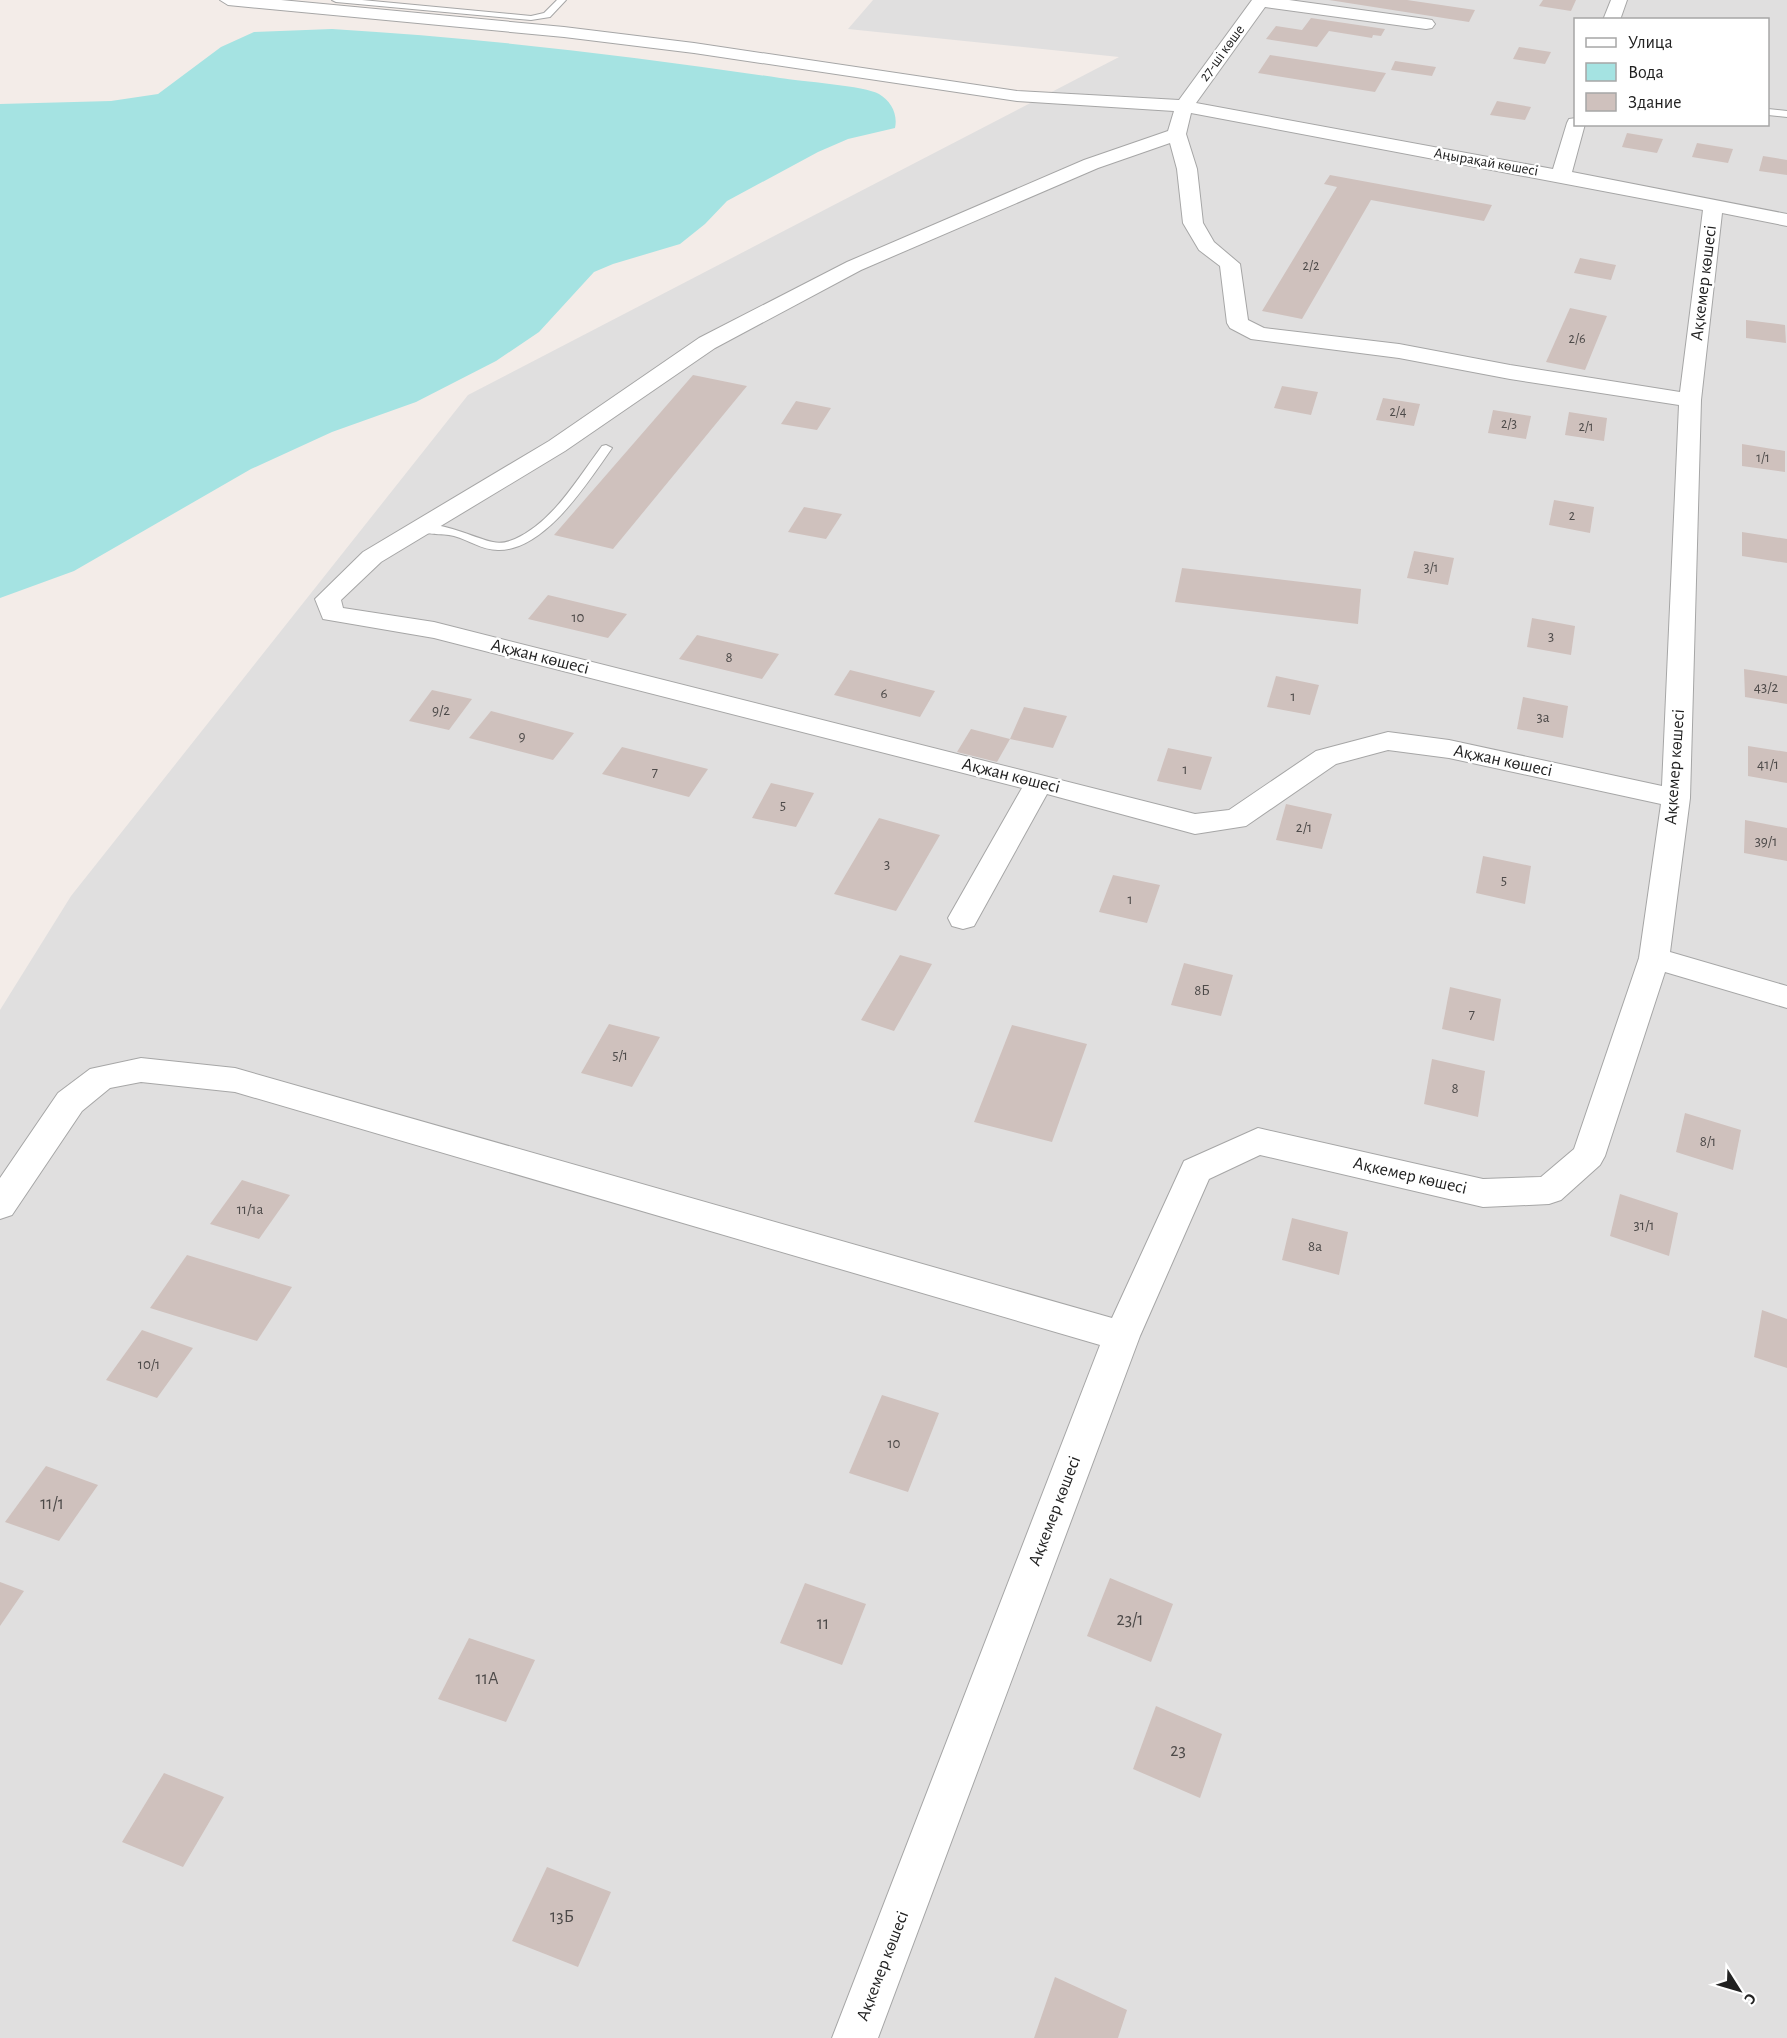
<svg xmlns="http://www.w3.org/2000/svg" width="1787" height="2038" font-family="'Alegreya Sans',sans-serif">
  <style>
    .residential { fill: #e0dfdf; fill-rule: evenodd }
    .water { fill: #a5e3e2 }
    .building { fill: #cfc1bd }
    .lines { fill: none; stroke-linecap: round; stroke-linejoin: round }
    .service-casing { stroke: #a6a6a6; stroke-width: 2 }
    .minor-casing { stroke: #a6a6a6; stroke-width: 2 }
    .service { fill: #fff; fill-rule: evenodd }
    .minor { fill: #fff; fill-rule: evenodd }
    .labels { text-anchor: middle; dominant-baseline: central; stroke-width: 5; stroke-linejoin: round; paint-order: stroke }
    .far-number-label { font-size: 14px; fill: #4d4a49 }
    .far-street-label { font-size: 15px; fill: #222; stroke: #fff }
    .number-label { font-size: 15px; fill: #4d4a49 }
    .street-label { font-size: 18px; fill: #222; stroke: #fff }
    .near-number-label { font-size: 18px; fill: #4d4a49 }
  </style>
  <rect width="100%" height="100%" fill="#f3ece8"/>
  <!-- residential -->
  <path class="residential" d="M 873,0 L 1787,0 L 1787,2038 L 0,2038 L 0,1010 L 71,896 L 468,395 L 1119,57 L 848,29 ZM 1576,20 L 1768,20 L 1768,124 L 1576,124 Z"/>
  <!-- water -->
  <path class="water" d="M 332,29 C 482,38 632,56 780,78 C 799,81 866,86 879,94 C 891,101 898,114 895,128 L 848,139 L 818,152 L 727,201 L 705,224 L 680,244 L 613,264 L 594,272 L 539,332 L 496,361 L 416,402 L 332,432 L 251,469 L 74,571 L 0,598 L 0,104 L 111,101 L 158,94 L 221,47 L 254,32 Z"/>
  <!-- building -->
  <g class="building">
    <path d="M 1329,0 L 1407,0 L 1475,10 L 1469,22 Z"/>
    <path d="M 1543,0 L 1576,0 L 1571,11 L 1539,6 Z"/>
    <path d="M 1311,18 L 1385,29 L 1381,36 L 1373,35 L 1372,38 L 1329,31 L 1317,47 L 1266,39 L 1276,26 L 1302,30 Z"/>
    <path d="M 1519,47 L 1551,52 L 1545,64 L 1513,59 Z"/>
    <path d="M 1270,55 L 1386,73 L 1375,92 L 1258,73 Z"/>
    <path d="M 1395,61 L 1436,67 L 1432,76 L 1391,70 Z"/>
    <path d="M 1497,101 L 1531,107 L 1525,120 L 1490,115 Z"/>
    <path d="M 1627,133 L 1663,139 L 1657,153 L 1622,147 Z"/>
    <path d="M 1697,143 L 1733,149 L 1728,163 L 1692,157 Z"/>
    <path d="M 1763,156 L 1787,160 L 1787,175 L 1759,171 Z"/>
    <path d="M 1330,175 L 1492,205 L 1484,221 L 1371,200 L 1302,319 L 1262,311 L 1337,187 L 1324,184 Z"/>
    <path d="M 1580,258 L 1616,265 L 1611,280 L 1574,273 Z"/>
    <path d="M 1570,308 L 1607,316 L 1585,370 L 1546,362 Z"/>
    <path d="M 1746,320 L 1785,325 L 1786,343 L 1746,338 Z"/>
    <path d="M 693,375 L 747,386 L 613,549 L 554,535 Z"/>
    <path d="M 1282,386 L 1318,392 L 1311,415 L 1274,408 Z"/>
    <path d="M 1383,398 L 1420,404 L 1414,426 L 1376,420 Z"/>
    <path d="M 796,401 L 831,408 L 817,430 L 781,424 Z"/>
    <path d="M 1493,410 L 1531,416 L 1526,439 L 1488,433 Z"/>
    <path d="M 1569,412 L 1607,418 L 1604,441 L 1565,435 Z"/>
    <path d="M 1742,444 L 1785,451 L 1785,472 L 1742,466 Z"/>
    <path d="M 1554,500 L 1594,507 L 1590,533 L 1549,525 Z"/>
    <path d="M 804,507 L 842,514 L 826,539 L 788,532 Z"/>
    <path d="M 1742,532 L 1787,539 L 1787,563 L 1742,556 Z"/>
    <path d="M 1414,551 L 1454,558 L 1448,585 L 1407,578 Z"/>
    <path d="M 1182,568 L 1361,589 L 1358,624 L 1175,602 Z"/>
    <path d="M 548,595 L 627,614 L 608,638 L 528,619 Z"/>
    <path d="M 1532,618 L 1575,626 L 1571,655 L 1527,647 Z"/>
    <path d="M 697,635 L 779,654 L 762,679 L 679,659 Z"/>
    <path d="M 1744,669 L 1787,676 L 1787,704 L 1745,697 Z"/>
    <path d="M 850,670 L 935,691 L 920,717 L 834,695 Z"/>
    <path d="M 1276,676 L 1319,685 L 1310,715 L 1267,707 Z"/>
    <path d="M 432,690 L 472,699 L 449,730 L 409,721 Z"/>
    <path d="M 1523,697 L 1568,706 L 1563,738 L 1517,729 Z"/>
    <path d="M 1024,707 L 1067,716 L 1053,748 L 1010,739 Z"/>
    <path d="M 491,711 L 574,733 L 553,760 L 469,738 Z"/>
    <path d="M 971,729 L 1010,739 L 997,762 L 957,752 Z"/>
    <path d="M 1748,746 L 1787,752 L 1787,783 L 1748,776 Z"/>
    <path d="M 622,747 L 708,769 L 689,797 L 602,774 Z"/>
    <path d="M 1168,748 L 1212,757 L 1201,790 L 1157,781 Z"/>
    <path d="M 771,783 L 814,793 L 796,827 L 752,818 Z"/>
    <path d="M 1286,804 L 1332,814 L 1322,849 L 1276,840 Z"/>
    <path d="M 879,818 L 940,835 L 896,911 L 834,894 Z"/>
    <path d="M 1745,820 L 1787,828 L 1787,861 L 1744,853 Z"/>
    <path d="M 1483,856 L 1531,866 L 1525,904 L 1476,893 Z"/>
    <path d="M 1113,875 L 1160,885 L 1147,923 L 1099,912 Z"/>
    <path d="M 900,955 L 932,964 L 894,1031 L 861,1020 Z"/>
    <path d="M 1184,963 L 1233,975 L 1221,1016 L 1171,1005 Z"/>
    <path d="M 1450,987 L 1501,999 L 1494,1041 L 1442,1029 Z"/>
    <path d="M 609,1024 L 660,1037 L 632,1087 L 581,1073 Z"/>
    <path d="M 1012,1025 L 1087,1044 L 1052,1142 L 974,1122 Z"/>
    <path d="M 1432,1059 L 1485,1071 L 1478,1117 L 1424,1104 Z"/>
    <path d="M 1685,1113 L 1741,1130 L 1733,1170 L 1676,1152 Z"/>
    <path d="M 242,1180 L 290,1195 L 259,1239 L 210,1224 Z"/>
    <path d="M 1620,1194 L 1678,1213 L 1669,1256 L 1610,1236 Z"/>
    <path d="M 1292,1218 L 1348,1232 L 1339,1275 L 1282,1260 Z"/>
    <path d="M 187,1255 L 292,1287 L 257,1341 L 150,1308 Z"/>
    <path d="M 1762,1310 L 1787,1319 L 1787,1368 L 1754,1357 Z"/>
    <path d="M 142,1330 L 193,1348 L 157,1398 L 106,1380 Z"/>
    <path d="M 882,1395 L 939,1413 L 908,1492 L 849,1473 Z"/>
    <path d="M 46,1466 L 98,1485 L 59,1541 L 5,1522 Z"/>
    <path d="M 1110,1578 L 1173,1604 L 1151,1662 L 1087,1636 Z"/>
    <path d="M 0,1582 L 24,1591 L 0,1626 Z"/>
    <path d="M 805,1583 L 866,1604 L 842,1665 L 780,1643 Z"/>
    <path d="M 469,1638 L 535,1660 L 506,1722 L 438,1699 Z"/>
    <path d="M 1156,1706 L 1222,1734 L 1200,1798 L 1133,1769 Z"/>
    <path d="M 164,1773 L 224,1797 L 183,1867 L 122,1842 Z"/>
    <path d="M 547,1867 L 611,1892 L 578,1967 L 512,1941 Z"/>
    <path d="M 1055,1977 L 1127,2010 L 1118,2038 L 1034,2038 Z"/>
  </g>
  <g class="lines">
    <!-- service casing -->
    <g class="service-casing">
      <g id="service">
        <path d="M 332,0 L 362,0 L 531,16 L 544,13 L 557,0 L 566,0 L 550,17 L 531,20 L 336,2 Z"/>
        <path d="M 1768,109 L 1787,111 L 1787,117 L 1768,115 Z"/>
        <path d="M 606,445 L 612,448 C 588,482 545,551 498,550 C 482,550 469,540 454,536 C 442,533 424,536 414,528 C 429,515 476,539 493,542 C 500,544 508,542 515,539 C 553,522 578,478 602,446 Z"/>
      </g>
    </g>
    <!-- minor casing -->
    <g class="minor-casing">
      <g id="minor">
        <path d="M 220,0 L 281,0 L 564,27 L 694,43 L 1017,91 L 1179,100 L 1252,0 L 1289,0 L 1426,19 L 1432,20 L 1435,24 L 1432,28 L 1426,29 L 1265,7 L 1196,103 L 1553,169 L 1567,123 L 1569,119 L 1576,118 L 1576,124 L 1585,124 L 1572,172 L 1787,214 L 1787,226 L 1722,213 L 1701,400 L 1690,798 L 1670,952 L 1787,986 L 1787,1008 L 1665,972 L 1605,1156 L 1600,1165 L 1561,1200 L 1549,1204 L 1483,1207 L 1260,1155 L 1209,1179 L 1140,1336 L 878,2038 L 832,2038 L 1100,1345 L 235,1092 L 141,1082 L 110,1088 L 82,1111 L 12,1215 L 0,1219 L 0,1178 L 58,1093 L 90,1069 L 141,1058 L 235,1068 L 1112,1318 L 1184,1161 L 1258,1128 L 1483,1179 L 1541,1177 L 1574,1149 L 1639,958 L 1661,804 L 1449,758 L 1388,750 L 1336,764 L 1246,826 L 1195,834 L 1047,794 L 974,926 L 963,929 L 952,926 L 948,918 L 1022,788 L 434,638 L 323,619 L 315,599 L 363,552 L 549,441 L 699,338 L 847,262 L 1084,160 L 1168,131 L 1174,111 L 1017,101 L 694,53 L 564,37 L 228,5 ZM 1191,113 L 1703,210 L 1680,392 L 1510,365 L 1399,344 L 1264,328 L 1248,320 L 1240,264 L 1214,242 L 1203,223 L 1197,169 L 1186,134 ZM 1170,143 L 1177,169 L 1183,223 L 1199,250 L 1220,266 L 1227,323 L 1230,328 L 1251,339 L 1399,358 L 1510,379 L 1679,405 L 1662,786 L 1449,740 L 1388,732 L 1316,751 L 1229,810 L 1195,814 L 434,622 L 343,608 L 341,600 L 381,562 L 565,451 L 715,348 L 861,270 L 1098,168 Z"/>
        <path d="M 1611,0 L 1627,0 L 1620,20 L 1603,20 Z"/>
      </g>
    </g>
    <!-- service -->
    <use href="#service" class="service"/>
    <!-- minor -->
    <use href="#minor" class="minor"/>
  </g>
  <g class="labels">
    <!-- far-number labels -->
    <g class="far-number-label">
      <text x="1311" y="266">2/2</text>
      <text x="1577" y="339">2/6</text>
      <text x="1398" y="412">2/4</text>
      <text x="1509" y="424">2/3</text>
      <text x="1586" y="427">2/1</text>
      <text x="1763" y="458">1/1</text>
      <text x="1572" y="516">2</text>
      <text x="1431" y="568">3/1</text>
    </g>
    <!-- far-street labels -->
    <g class="far-street-label">
      <text transform="translate(1222 53) rotate(-54)">27-ші көше</text>
      <text transform="translate(1486 162) rotate(10)">Аңырақай көшесі</text>
    </g>
    <!-- number labels -->
    <g class="number-label">
      <text x="578" y="617">10</text>
      <text x="1551" y="636">3</text>
      <text x="729" y="657">8</text>
      <text x="1766" y="687">43/2</text>
      <text x="884" y="693">6</text>
      <text x="1293" y="696">1</text>
      <text x="441" y="710">9/2</text>
      <text x="1543" y="717">3а</text>
      <text x="522" y="736">9</text>
      <text x="1768" y="764">41/1</text>
      <text x="1185" y="769">1</text>
      <text x="655" y="772">7</text>
      <text x="783" y="805">5</text>
      <text x="1304" y="827">2/1</text>
      <text x="1766" y="841">39/1</text>
      <text x="887" y="864">3</text>
      <text x="1504" y="880">5</text>
      <text x="1130" y="899">1</text>
      <text x="1202" y="990">8Б</text>
      <text x="1472" y="1014">7</text>
      <text x="620" y="1055">5/1</text>
      <text x="1455" y="1088">8</text>
      <text x="1708" y="1141">8/1</text>
      <text x="250" y="1209">11/1а</text>
      <text x="1644" y="1225">31/1</text>
      <text x="1315" y="1246">8а</text>
      <text x="149" y="1364">10/1</text>
      <text x="894" y="1443">10</text>
    </g>
    <!-- street labels -->
    <g class="street-label">
      <text transform="translate(1704 283) rotate(-83)">Ақкемер көшесі</text>
      <text transform="translate(540 657) rotate(14)">Ақжан көшесі</text>
      <text transform="translate(1503 761) rotate(12)">Ақжан көшесі</text>
      <text transform="translate(1675 767) rotate(-86)">Ақкемер көшесі</text>
      <text transform="translate(1011 776) rotate(14)">Ақжан көшесі</text>
      <text transform="translate(1410 1176) rotate(13)">Ақкемер көшесі</text>
      <text transform="translate(1055 1511) rotate(-69)">Ақкемер көшесі</text>
      <text transform="translate(883 1966) rotate(-69)">Ақкемер көшесі</text>
    </g>
    <!-- near-number labels -->
    <g class="near-number-label">
      <text x="52" y="1504">11/1</text>
      <text x="1130" y="1620">23/1</text>
      <text x="823" y="1624">11</text>
      <text x="487" y="1679">11А</text>
      <text x="1178" y="1751">23</text>
      <text x="562" y="1917">13Б</text>
    </g>
  </g>
  <!-- legend -->
  <rect x="1574" y="18" width="195" height="108" fill="#ffffff" stroke="#a7a7a7" stroke-width="1.5"/>
  <rect x="1586" y="38" width="30" height="9" fill="#ffffff" stroke="#a7a7a7" stroke-width="1.5"/>
  <text x="1628" y="48" font-size="18" fill="#222222">Улица</text>
  <rect x="1586" y="63" width="30" height="18" fill="#a5e3e2" stroke="#a7a7a7" stroke-width="1.5"/>
  <text x="1628" y="78" font-size="18" fill="#222222">Вода</text>
  <rect x="1586" y="93" width="30" height="18" fill="#cfc1bd" stroke="#a7a7a7" stroke-width="1.5"/>
  <text x="1628" y="108" font-size="18" fill="#222222">Здание</text>
  <!-- north arrow -->
  <g transform="translate(1739 1990) rotate(127)" stroke="#ffffff" stroke-width="4.5" paint-order="stroke">
  <path d="M0-4.5L10 22L0 15L-10 22Z" fill="#222222"/>
  <text y="-9" font-size="16" font-weight="bold" text-anchor="middle" fill="#222222">С</text>
  </g>
</svg>
